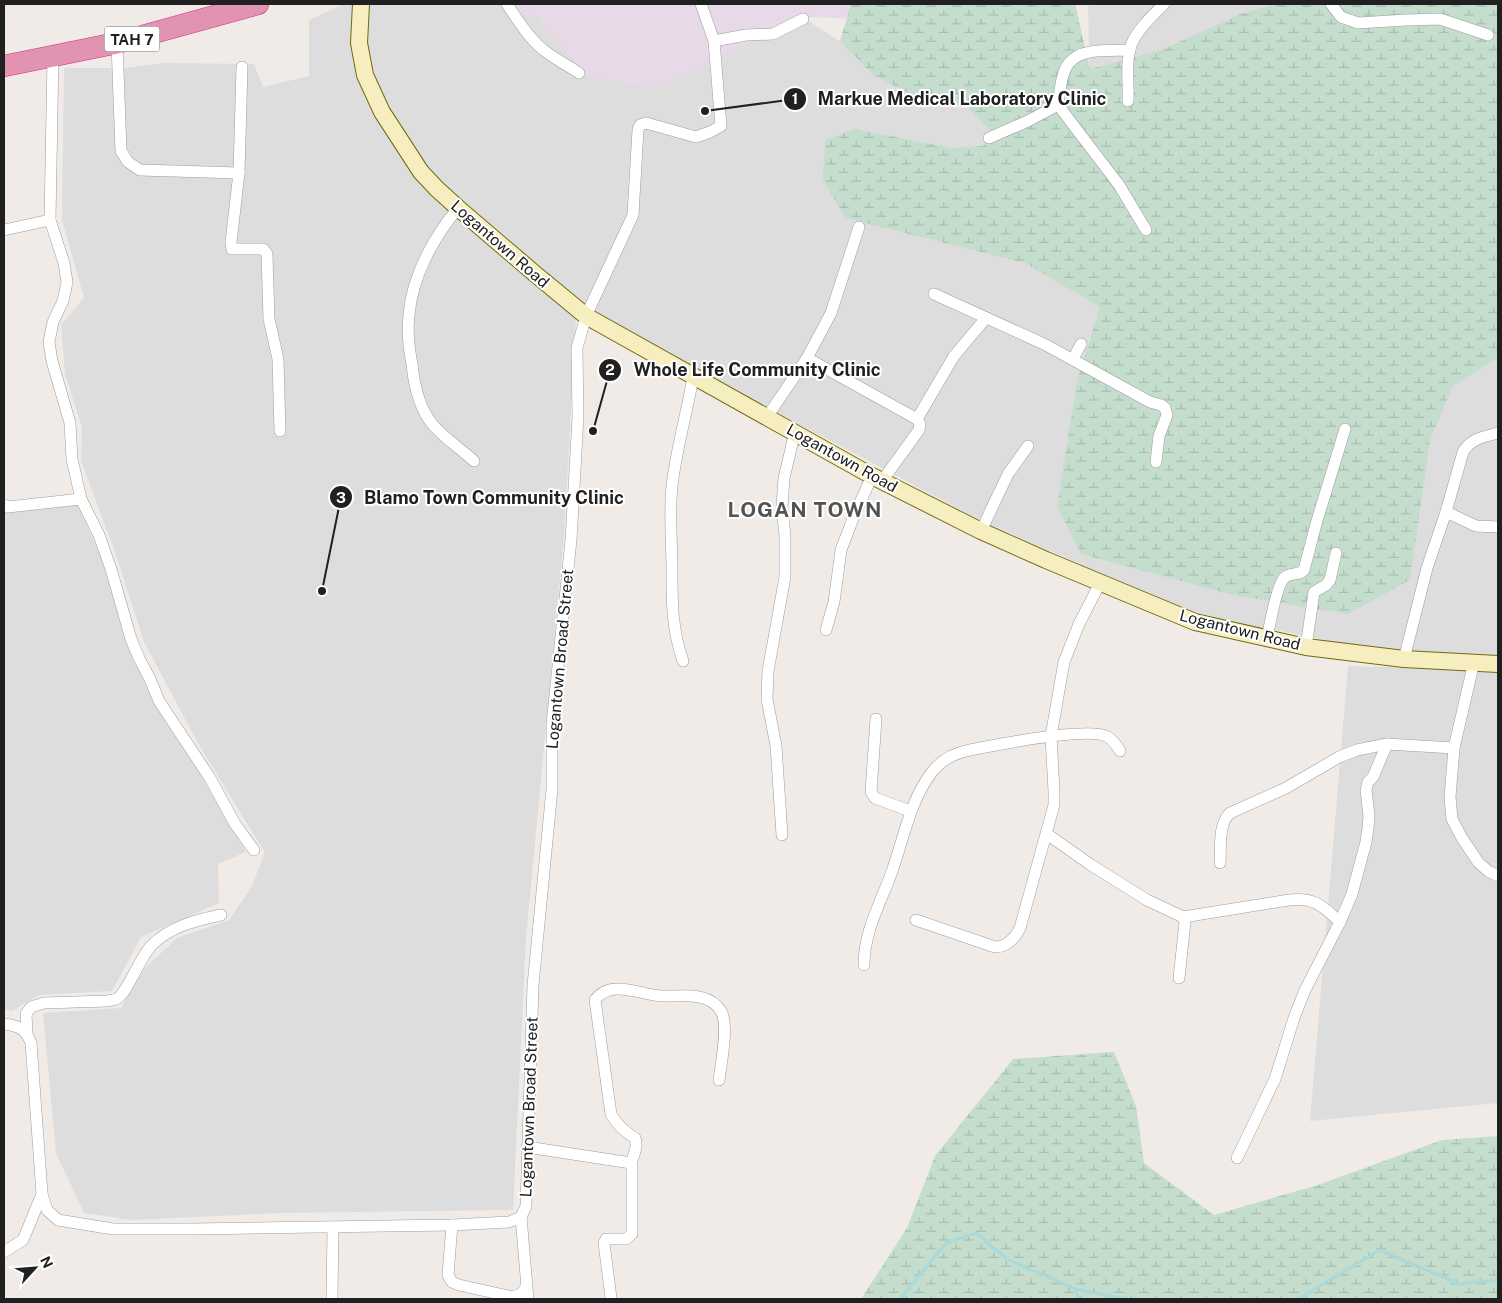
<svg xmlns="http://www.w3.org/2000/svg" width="1502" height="1303" font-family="'Public Sans',sans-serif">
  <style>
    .residential { fill: #dedddd }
    .industrial { fill: #e8d9e8 }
    .wetland { fill: url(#wetland-marsh) }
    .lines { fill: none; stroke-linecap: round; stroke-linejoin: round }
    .stream { stroke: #a9d9db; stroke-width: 3 }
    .street-casing { stroke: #9d9d9d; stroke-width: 12 }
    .secondary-casing { stroke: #726a0b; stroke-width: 18 }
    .highway-casing { stroke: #d22f86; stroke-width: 22 }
    .street { stroke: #fff; stroke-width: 11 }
    .secondary { stroke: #f6eebe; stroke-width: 16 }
    .highway { stroke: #e293b1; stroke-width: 21 }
    .labels { text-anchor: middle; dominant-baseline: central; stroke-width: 4; stroke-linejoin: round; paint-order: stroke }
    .shield { fill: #fff; stroke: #636363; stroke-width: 1 }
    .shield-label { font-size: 15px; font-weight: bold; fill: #202020 }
    .street-label { font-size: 16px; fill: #202020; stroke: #fff }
    .district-label { font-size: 21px; font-weight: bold; letter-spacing: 1px; fill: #535353; stroke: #fff }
    .leader { fill: none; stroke: #202020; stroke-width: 2 }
    .callout-dot { fill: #202020; stroke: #fff; stroke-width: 2 }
    .mark-label { font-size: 15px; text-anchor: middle; font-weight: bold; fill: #fff }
    .callout-label { font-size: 18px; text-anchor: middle; font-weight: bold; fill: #202020; stroke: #fff; stroke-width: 4; stroke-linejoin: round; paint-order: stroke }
  </style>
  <defs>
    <pattern id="wetland-marsh" width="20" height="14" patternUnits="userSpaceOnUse" patternTransform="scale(1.25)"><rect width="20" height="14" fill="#c4ddcd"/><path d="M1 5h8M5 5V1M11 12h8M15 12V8" fill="none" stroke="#a8bdb0"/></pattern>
  </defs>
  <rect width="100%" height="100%" fill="#f0ebe6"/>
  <!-- residential -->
  <g class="residential">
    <path d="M 344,4 L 353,4 L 353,51 L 416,178 L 460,222 L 576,318 L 564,536 L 526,938 L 513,1210 L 281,1213 L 131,1220 L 84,1213 L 56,1153 L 43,1013 L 121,1008 L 145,968 L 177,938 L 229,920 L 251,888 L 265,853 L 199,745 L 144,642 L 115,552 L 81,461 L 82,428 L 65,374 L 61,325 L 84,298 L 62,220 L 64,68 L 126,68 L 163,63 L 254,64 L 263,87 L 309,76 L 309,20 Z"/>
    <path d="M 370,4 L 517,4 L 536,15 L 588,76 L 802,17 L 942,107 L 1052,111 L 1498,283 L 1498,664 L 1404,657 L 1186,611 L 980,520 L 589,313 L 432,183 L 366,74 L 362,39 Z"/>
    <path d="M 1103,4 L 1362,4 L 1090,95 L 1088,6 Z"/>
    <path d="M 78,505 L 101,557 L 126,641 L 151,698 L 193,762 L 246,852 L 218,864 L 219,903 L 141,937 L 112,991 L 39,995 L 12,1011 L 4,1009 L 4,509 Z"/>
    <path d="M 1348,666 L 1498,670 L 1498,1103 L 1310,1121 Z"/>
  </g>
  <!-- industrial -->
  <path class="industrial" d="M 511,4 L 874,4 L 870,19 L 802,17 L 654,88 L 588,76 L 536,15 L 516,14 Z"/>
  <!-- wetland -->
  <g class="wetland">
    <path d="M 851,4 L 1075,4 L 1090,69 L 1162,50 L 1241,14 L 1275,4 L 1498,4 L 1498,357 L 1453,386 L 1430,440 L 1410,580 L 1348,614 L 1233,595 L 1081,554 L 1057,506 L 1077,382 L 1100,307 L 1025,263 L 846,218 L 823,181 L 825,140 L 855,129 L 952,148 L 983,146 L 992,132 L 967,107 L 910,94 L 872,74 L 840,41 Z"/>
    <path d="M 1114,1052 L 1136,1106 L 1144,1163 L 1214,1215 L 1318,1185 L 1442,1140 L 1498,1136 L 1498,1299 L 861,1299 L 907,1228 L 935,1156 L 1013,1059 Z"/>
  </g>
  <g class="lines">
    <!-- stream -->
    <g class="stream">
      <path d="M 1075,1289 L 1124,1299"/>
      <path d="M 900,1299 L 946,1243 L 976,1233 L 1007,1259 L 1075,1289 L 1079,1299"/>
      <path d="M 1298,1299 L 1380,1250 L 1459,1284 L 1498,1280"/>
    </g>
    <!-- street casing -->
    <g class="street-casing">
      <g id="street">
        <path d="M 507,4 C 519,22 531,42 549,54 C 559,61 570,67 579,73"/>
        <path d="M 1331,4 L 1341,17 L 1358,23 L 1406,20 L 1440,19 L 1488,35"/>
        <path d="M 714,41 L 746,35 L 773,34 L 803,19"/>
        <path d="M 117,43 L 121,151 L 128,162 L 140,170 L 239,173"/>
        <path d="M 1130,50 C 1112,51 1081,47 1069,63 C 1061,73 1060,92 1058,105 L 1119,185 L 1146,230"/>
        <path d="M 53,56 L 50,220 L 64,263 L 67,282 L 63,301 L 53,322 L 49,342 L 52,361 L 70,423 L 72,459 L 81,499 L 99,535 L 111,569 L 131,639 L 139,658 L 150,679 L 159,701 L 210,778 L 235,824 L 254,850"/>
        <path d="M 242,67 L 239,173 L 231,242 L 232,249 L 263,249 L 267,254 L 269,319 L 278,359 L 280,431"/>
        <path d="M 1128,101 C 1129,83 1125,59 1132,43 C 1139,28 1153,15 1164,4"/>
        <path d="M 989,138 L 1028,121 L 1058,105"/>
        <path d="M 458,208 C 434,237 412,276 409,315 C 407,331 409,349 412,364 C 414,386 419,408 433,425 C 444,438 461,449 474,461"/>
        <path d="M 4,230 L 50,220"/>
        <path d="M 934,294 L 1044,344 L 1150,402 L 1161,405 L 1165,408 L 1167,415 L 1159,436 L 1156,462"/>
        <path d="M 807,358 L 917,419 L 920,424 L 919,430 L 882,481"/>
        <path d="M 1073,359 L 1081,344"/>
        <path d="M 767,417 L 807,358 L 831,313 L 859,227"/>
        <path d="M 917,419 L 954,356 L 986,318"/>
        <path d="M 4,505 L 8,507 L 81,499"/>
        <path d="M 1446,512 L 1476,526 L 1498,527"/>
        <path d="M 981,531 L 1008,474 L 1028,446"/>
        <path d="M 826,630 L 834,602 L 841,550 L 854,516 L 872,476"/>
        <path d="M 1267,639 C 1269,628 1277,583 1285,577 C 1291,572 1298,576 1304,570 L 1316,524 L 1345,429"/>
        <path d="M 1306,647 L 1314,592 L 1326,585 L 1330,580 L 1336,553"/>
        <path d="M 1404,659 L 1427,568 L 1446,512 L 1463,452 C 1471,438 1484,437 1498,433"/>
        <path d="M 683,661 C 672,629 672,604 672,570 C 672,542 669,514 672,486 C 676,450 687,413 693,377"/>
        <path d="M 1474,662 L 1454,748 L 1450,797 L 1452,819 L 1462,838 L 1478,862 L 1488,871 L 1498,876"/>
        <path d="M 876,719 L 871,792 L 875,798 L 910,811"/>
        <path d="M 1047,834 L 1091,865 L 1147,900 L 1183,917 L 1185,922 L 1179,978"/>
        <path d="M 782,835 L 776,746 L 767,699 L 768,671 L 785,577 L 785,536 L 782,507 L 784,478 L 795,432"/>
        <path d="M 1220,863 C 1221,848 1218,824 1230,813 L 1286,788 L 1339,757 L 1357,750 L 1387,744 L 1454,748"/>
        <path d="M 1183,917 L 1289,900 C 1315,897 1322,906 1340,922"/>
        <path d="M 916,920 L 995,947 C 1008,947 1015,938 1020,928 L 1054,805 L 1054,791 L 1051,736 L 1064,662 L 1079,624 L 1100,583"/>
        <path d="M 864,965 C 864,932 880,904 891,874 C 904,839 909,802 932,772 C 942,759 954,753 970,750 C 995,745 1090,726 1108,737 C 1113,740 1117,746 1120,751"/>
        <path d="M 4,1024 C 19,1026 25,1028 31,1043 L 42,1194 L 47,1210 L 58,1220 L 113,1229 L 193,1229 L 452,1225 L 509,1222 L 521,1217 L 526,1206 L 533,985 L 552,789 L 552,724 L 571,540 L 578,417 L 577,348 L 586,316 L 633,215 L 638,130 L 640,125 L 646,123 L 696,137 L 710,132 L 721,126 L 714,41 L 701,4"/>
        <path d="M 27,1033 L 26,1014 L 31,1007 L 44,1003 L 107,1001 C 111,1000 116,1000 118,998 C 127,992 140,958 151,946 C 169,927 196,920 221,915"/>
        <path d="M 527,1147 L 631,1163 L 632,1168 L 632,1234 L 626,1239 L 606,1239 L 604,1243 L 611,1298"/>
        <path d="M 1237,1158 L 1275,1079 L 1294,1018 L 1305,990 L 1340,922 L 1352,894 L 1366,842 L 1368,828 L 1369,816 L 1366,790 L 1368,782 L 1373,777 L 1387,744"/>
        <path d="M 631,1163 C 634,1154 638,1147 635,1138 C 624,1131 617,1125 611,1114 L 595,1000 C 610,979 639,994 660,996 C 679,997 708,990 721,1011 C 729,1025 721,1064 719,1080"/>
        <path d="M 521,1217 L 528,1299"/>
        <path d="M 452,1225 L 448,1275 L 452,1282 L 459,1285 L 513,1297 L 521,1294 L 526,1287"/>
        <path d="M 4,1252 L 23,1240 L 42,1194"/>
        <path d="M 332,1299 L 333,1228"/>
      </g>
    </g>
    <!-- secondary casing -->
    <g class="secondary-casing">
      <path id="secondary" d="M 361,4 L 359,43 L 365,75 L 382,112 L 421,172 L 437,189 L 458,208 L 534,273 L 586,316 L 872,476 L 981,531 L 1046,560 L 1195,622 L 1306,647 L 1404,659 L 1498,664"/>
    </g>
    <!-- highway casing -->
    <g class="highway-casing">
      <path id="highway" d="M 4,66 L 117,43 L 258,4"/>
    </g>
    <!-- street -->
    <use href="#street" class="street"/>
    <!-- secondary -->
    <use href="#secondary" class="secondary"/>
    <!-- highway -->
    <use href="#highway" class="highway"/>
  </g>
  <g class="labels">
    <!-- shield labels -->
    <rect class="shield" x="104.5" y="26.5" width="55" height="25" rx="4"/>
    <g class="shield-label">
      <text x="132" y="39">TAH 7</text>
    </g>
    <!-- street labels -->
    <g class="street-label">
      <text transform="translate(500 244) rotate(41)">Logantown Road</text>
      <text transform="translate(842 458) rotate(29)">Logantown Road</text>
      <text transform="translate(1240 630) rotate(14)">Logantown Road</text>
      <text transform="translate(560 659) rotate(-85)">Logantown Broad Street</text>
      <text transform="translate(529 1107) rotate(-88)">Logantown Broad Street</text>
    </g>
    <!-- district labels -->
    <g class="district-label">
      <text x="805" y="509">LOGAN TOWN</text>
    </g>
  </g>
  <!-- callouts -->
  <path class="leader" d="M705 111L795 99M593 431L610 370M322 591L341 497"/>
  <g class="callout-dot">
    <circle cx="705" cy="111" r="5"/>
    <circle cx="593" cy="431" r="5"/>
    <circle cx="322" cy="591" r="5"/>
    <circle cx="795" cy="99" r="12"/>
    <circle cx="610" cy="370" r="12"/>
    <circle cx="341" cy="497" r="12"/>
  </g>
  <g class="mark-label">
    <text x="795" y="104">1</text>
    <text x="610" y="375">2</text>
    <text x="341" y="503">3</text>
  </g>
  <g class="callout-label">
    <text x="962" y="105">Markue Medical Laboratory Clinic</text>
    <text x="757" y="376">Whole Life Community Clinic</text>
    <text x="494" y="504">Blamo Town Community Clinic</text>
  </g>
  <!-- border -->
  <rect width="1502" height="1303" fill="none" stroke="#202020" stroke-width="10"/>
  <!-- north arrow -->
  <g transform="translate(35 1268) rotate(64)" stroke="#ffffff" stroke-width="4" paint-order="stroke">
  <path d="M0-4L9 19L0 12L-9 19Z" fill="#202020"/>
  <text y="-8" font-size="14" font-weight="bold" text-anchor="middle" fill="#202020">N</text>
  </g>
</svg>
